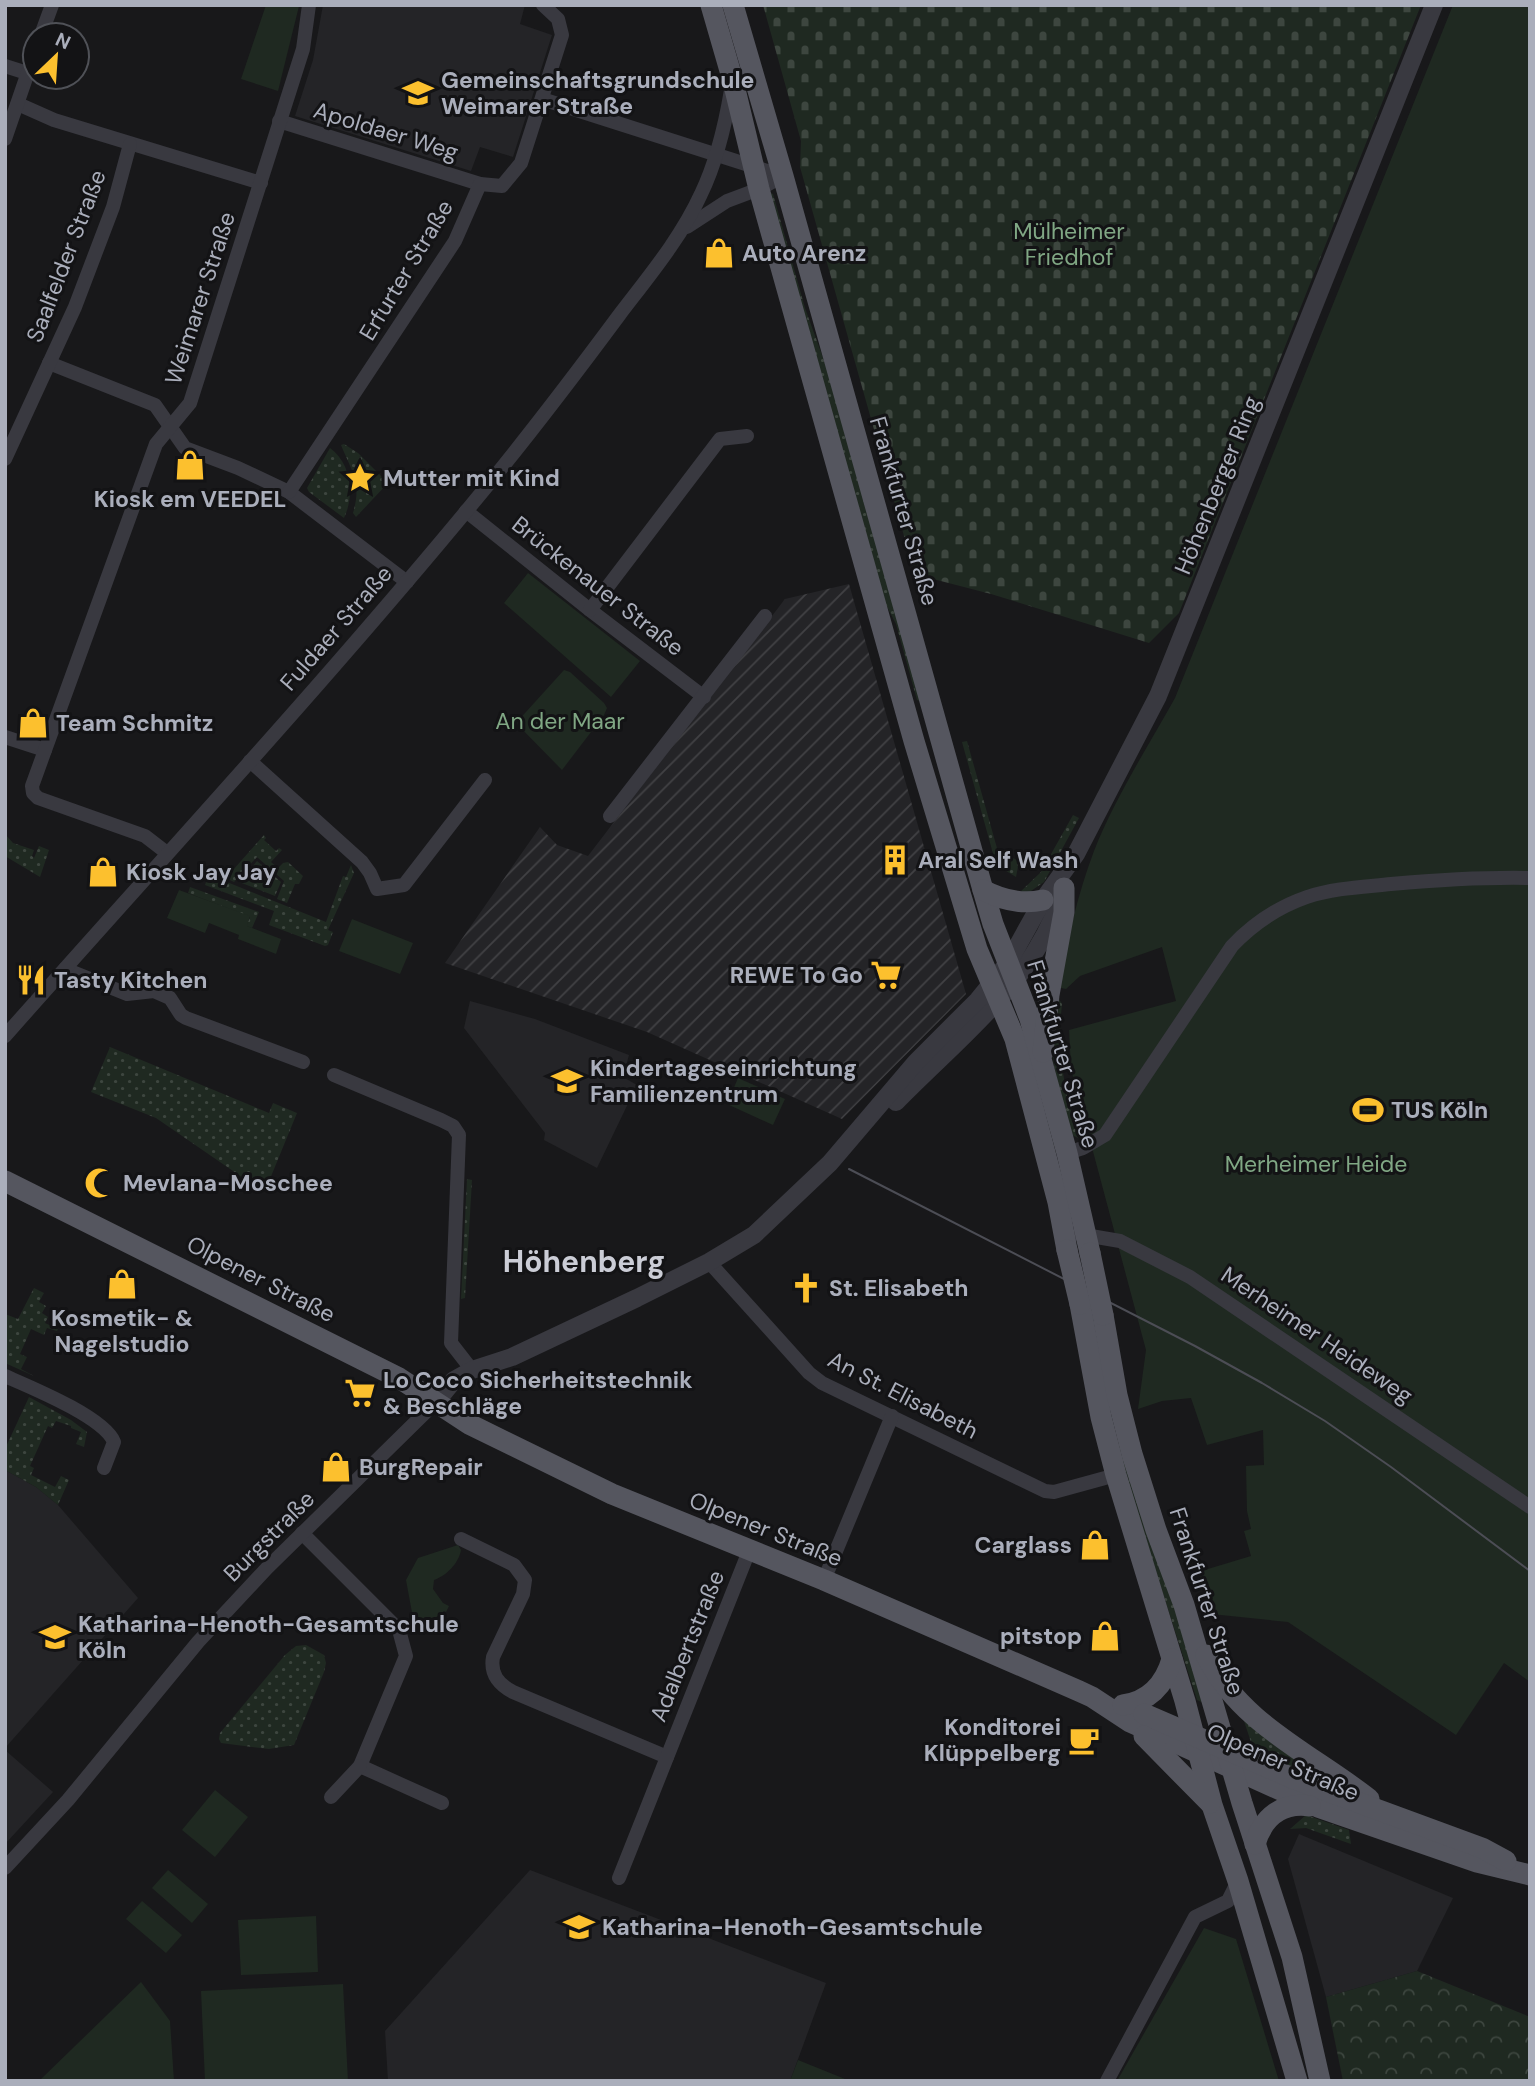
<svg xmlns="http://www.w3.org/2000/svg" width="1535" height="2086" font-family="'DM Sans',sans-serif">
  <style>
    .built { fill: #242427 }
    .industrial { fill: url(#industrial-furrows) }
    .grass { fill: url(#grass-dots) }
    .forest { fill: url(#forest-crowns) }
    .cemetery { fill: url(#cemetery-stones) }
    .green { fill: #1f2921 }
    .lines { fill: none; stroke-linecap: round; stroke-linejoin: round }
    .minor { stroke: #393940; stroke-width: 14 }
    .tertiary { stroke: #393940; stroke-width: 18 }
    .primary { stroke: #55565f; stroke-width: 21 }
    .tram { stroke: #4c4d55; stroke-width: 2 }
    .primary-bridge { stroke: #55565f; stroke-width: 21 }
    .labels { text-anchor: middle; dominant-baseline: central; stroke-width: 6; stroke-linejoin: round; paint-order: stroke }
    .poi-label { font-size: 23px; font-weight: bold; fill: #aaaebb; stroke: #131315; text-anchor: start }
    .street-label { font-size: 23px; fill: #aaaebb; stroke: #131315 }
    .park-label { font-size: 23px; fill: #80a784; stroke: #131315 }
    .district-label { font-size: 30px; font-weight: bold; fill: #cbcdd6; stroke: #131315 }
  </style>
  <defs>
    <pattern id="industrial-furrows" width="10" height="10" patternUnits="userSpaceOnUse" patternTransform="scale(1.75)"><rect width="10" height="10" fill="#242427"/><path d="M-1 1l2-2M0 10L10 0M9 11l2-2" fill="none" stroke="#414144"/></pattern>
    <pattern id="grass-dots" width="8" height="8" patternUnits="userSpaceOnUse" patternTransform="scale(1.75)"><rect width="8" height="8" fill="#1f2921"/><path d="M2 2h.1M6 6h.1" fill="none" stroke="#3d463f" stroke-width="1.8" stroke-linecap="round"/></pattern>
    <pattern id="forest-crowns" width="20" height="18" patternUnits="userSpaceOnUse" patternTransform="scale(1.75)"><rect width="20" height="18" fill="#1f2921"/><path d="M2 6a3 3 0 1 1 6 0M12 15a3 3 0 1 1 6 0" fill="none" stroke="#3d463f"/></pattern>
    <pattern id="cemetery-stones" width="16" height="16" patternUnits="userSpaceOnUse" patternTransform="scale(1.75)"><rect width="16" height="16" fill="#1f2921"/><path d="M2 7V4a2 2 0 0 1 4 0v3zM10 15v-3a2 2 0 0 1 4 0v3z" fill="#3d463f"/></pattern>
  </defs>
  <rect width="100%" height="100%" fill="#18181a"/>
  <!-- built -->
  <g class="built">
    <path d="M 323,5 L 525,5 L 520,24 L 552,35 L 513,157 L 480,147 L 471,171 L 295,116 L 313,60 Z"/>
    <path d="M 470,1001 L 535,1019 L 629,1055 L 623,1077 L 637,1085 L 597,1168 L 544,1140 L 545,1133 L 464,1028 Z"/>
    <path d="M 5,1470 L 36,1487 L 58,1505 L 138,1598 L 5,1748 Z"/>
    <path d="M 5,1750 L 53,1792 L 5,1844 Z"/>
    <path d="M 1299,1834 L 1453,1898 L 1417,1971 L 1326,1997 L 1288,1859 Z"/>
    <path d="M 530,1870 L 826,1983 L 790,2081 L 388,2081 L 385,2031 Z"/>
  </g>
  <!-- industrial -->
  <path class="industrial" d="M 849,584 L 966,994 L 842,1119 L 647,1032 L 445,963 L 540,827 L 557,845 L 588,856 L 785,599 Z"/>
  <!-- grass -->
  <g class="grass">
    <path d="M 770,193 L 773,194 L 805,308 L 831,380 L 920,701 L 917,700 L 896,624 L 883,599 Z"/>
    <path d="M 344,444 L 358,453 L 388,483 L 356,517 L 353,513 C 362,483 352,472 341,445 Z"/>
    <path d="M 330,448 C 351,463 355,495 344,518 L 309,492 L 307,488 Z"/>
    <path d="M 967,741 L 1000,859 L 1011,857 L 1019,861 L 1016,877 L 1003,869 L 994,857 L 962,742 Z"/>
    <path d="M 1073,815 L 1079,818 L 1044,882 L 1028,893 L 1018,894 L 1041,872 Z"/>
    <path d="M 5,834 L 13,843 L 34,850 L 32,856 L 34,858 L 39,846 L 49,850 L 40,877 L 5,856 Z"/>
    <path d="M 264,835 L 266,838 L 264,840 L 276,851 L 279,848 L 282,850 L 271,862 L 278,868 L 283,863 L 288,862 L 303,876 L 299,884 L 295,884 L 287,903 L 277,899 L 284,881 L 257,857 L 234,882 L 226,878 Z"/>
    <path d="M 257,861 L 281,882 L 275,896 L 239,882 Z"/>
    <path d="M 351,865 L 354,873 L 328,930 L 333,932 L 328,945 L 325,946 L 269,925 L 274,911 L 205,885 L 207,879 L 202,874 L 217,878 L 326,922 L 343,876 L 346,877 Z"/>
    <path d="M 190,887 L 259,912 L 252,928 L 246,926 L 250,917 L 188,893 Z"/>
    <path d="M 1059,999 L 1062,1004 C 1056,1057 1065,1087 1078,1138 L 1070,1134 L 1053,1061 L 1052,1040 Z"/>
    <path d="M 110,1047 L 269,1113 L 273,1103 L 297,1113 L 265,1191 L 249,1182 L 156,1118 L 91,1092 Z"/>
    <path d="M 467,1179 L 472,1180 L 465,1298 L 461,1299 Z"/>
    <path d="M 34,1288 L 44,1293 L 39,1302 L 46,1306 L 42,1313 L 48,1317 L 45,1323 L 58,1329 L 57,1331 L 47,1328 L 44,1335 L 31,1329 L 20,1354 L 27,1357 L 21,1369 L 34,1376 L 5,1363 L 5,1314 L 18,1319 Z"/>
    <path d="M 1093,1302 L 1176,1607 L 1206,1704 L 1197,1700 L 1123,1468 Z"/>
    <path d="M 29,1397 L 71,1420 L 87,1432 L 84,1447 L 76,1444 L 81,1432 L 71,1428 L 71,1426 L 56,1421 L 52,1428 L 48,1426 L 30,1466 L 34,1468 L 31,1475 L 55,1487 L 61,1476 L 69,1480 L 58,1505 L 36,1487 L 5,1470 L 5,1449 Z"/>
    <path d="M 306,1645 L 324,1655 L 326,1663 L 324,1672 L 294,1745 L 269,1749 L 221,1743 L 219,1739 L 220,1733 L 285,1655 L 296,1646 Z"/>
    <path d="M 1242,1715 L 1341,1788 L 1254,1751 Z"/>
    <path d="M 1306,1815 L 1349,1830 L 1351,1844 L 1306,1828 L 1290,1829 Z"/>
  </g>
  <!-- forest -->
  <path class="forest" d="M 1417,1971 L 1530,2017 L 1530,2081 L 1343,2081 L 1326,1997 Z"/>
  <!-- cemetery -->
  <path class="cemetery" d="M 763,5 L 1421,5 L 1179,613 L 1149,643 L 991,594 L 933,579 L 917,582 L 800,167 L 801,141 Z"/>
  <!-- green -->
  <g class="green">
    <path d="M 266,5 L 299,6 L 278,91 L 241,79 Z"/>
    <path d="M 1453,5 L 1530,5 L 1530,1682 L 1504,1663 L 1456,1735 L 1288,1622 L 1211,1614 L 1198,1572 L 1251,1556 L 1244,1531 L 1251,1529 L 1247,1511 L 1246,1466 L 1264,1465 L 1263,1430 L 1207,1445 L 1191,1398 L 1162,1401 L 1138,1409 L 1146,1350 L 1071,1069 L 1069,1030 L 1176,1001 L 1162,947 L 1080,976 L 1066,989 L 1056,987 C 1068,942 1077,895 1094,851 C 1115,798 1147,748 1175,698 Z"/>
    <path d="M 528,573 L 640,661 L 611,697 L 504,603 Z"/>
    <path d="M 564,670 L 570,672 L 604,703 L 607,708 L 604,715 L 562,770 L 516,723 Z"/>
    <path d="M 179,890 L 250,916 L 247,926 L 281,939 L 276,954 L 238,939 L 239,935 L 209,923 L 205,933 L 167,918 Z"/>
    <path d="M 352,919 L 413,943 L 400,974 L 339,951 Z"/>
    <path d="M 738,1078 L 785,1099 L 773,1125 L 727,1104 Z"/>
    <path d="M 458,1545 L 461,1550 C 459,1563 446,1576 434,1580 L 433,1589 L 443,1603 L 449,1606 L 446,1612 L 444,1611 L 426,1625 L 413,1618 L 406,1580 L 418,1558 Z"/>
    <path d="M 215,1790 L 248,1817 L 215,1857 L 182,1830 Z"/>
    <path d="M 168,1870 L 208,1904 L 192,1923 L 152,1888 Z"/>
    <path d="M 142,1901 L 182,1935 L 166,1953 L 126,1919 Z"/>
    <path d="M 316,1916 L 318,1972 L 241,1975 L 238,1920 Z"/>
    <path d="M 1204,1928 L 1236,1939 L 1279,2081 L 1117,2081 Z"/>
    <path d="M 141,1982 L 170,2021 L 174,2081 L 39,2081 Z"/>
    <path d="M 343,1984 L 348,2081 L 205,2081 L 201,1991 Z"/>
    <path d="M 798,2060 L 850,2081 L 790,2081 Z"/>
  </g>
  <g class="lines">
    <!-- minor -->
    <g class="minor">
      <path d="M 41,35 L 52,5"/>
      <path d="M 5,66 L 27,73"/>
      <path d="M 542,99 L 783,176"/>
      <path d="M 18,104 L 54,120 L 261,183"/>
      <path d="M 279,121 L 480,184"/>
      <path d="M 5,139 L 35,52"/>
      <path d="M 687,227 L 727,201 L 759,189 L 783,176"/>
      <path d="M 49,363 L 155,405 L 185,448 L 238,468 L 289,492 L 407,582"/>
      <path d="M 5,459 L 75,307 L 113,207 L 130,144"/>
      <path d="M 289,492 L 455,241 L 480,184 L 502,186 L 521,163 L 562,35 L 558,19 L 543,5"/>
      <path d="M 466,511 L 590,610 L 704,697"/>
      <path d="M 590,610 L 720,439 L 747,436"/>
      <path d="M 5,737 L 45,750"/>
      <path d="M 250,761 L 362,862 L 370,873 L 377,889 L 404,885 L 485,780"/>
      <path d="M 610,816 L 765,616"/>
      <path d="M 167,853 L 145,836 L 38,798 L 33,793 L 32,786 L 156,444 L 190,403 L 303,49 L 309,5"/>
      <path d="M 65,969 L 127,994 L 154,991 L 170,998 L 181,1015 L 186,1018 L 303,1062"/>
      <path d="M 5,1036 C 166,854 332,675 487,486 C 533,430 577,372 620,314 C 649,276 681,238 701,194 C 717,161 725,126 731,90"/>
      <path d="M 334,1075 L 441,1120 L 453,1126 L 459,1135 L 451,1343 L 472,1370"/>
      <path d="M 1067,1153 L 1083,1148 L 1105,1135 L 1232,946 C 1252,925 1278,907 1307,897 C 1334,888 1363,887 1391,884 C 1437,880 1483,877 1530,878"/>
      <path d="M 1079,1234 L 1120,1241 L 1190,1277 L 1530,1507"/>
      <path d="M 709,1262 L 809,1373 L 822,1383 L 1045,1491 L 1054,1492 L 1116,1475"/>
      <path d="M 5,1376 C 30,1387 104,1417 114,1442 L 104,1468"/>
      <path d="M 302,1533 L 399,1630 L 406,1656 L 360,1766 L 442,1803"/>
      <path d="M 461,1539 L 514,1565 L 525,1580 L 523,1594 L 493,1657 C 490,1674 498,1684 513,1692 L 667,1757"/>
      <path d="M 824,1580 L 892,1416"/>
      <path d="M 331,1797 L 360,1766"/>
      <path d="M 5,1868 L 68,1800 L 198,1642 L 267,1568 L 436,1402"/>
      <path d="M 619,1878 L 749,1551"/>
      <path d="M 1107,2081 L 1195,1917 L 1228,1901 L 1238,1881"/>
    </g>
    <!-- tertiary -->
    <g class="tertiary">
      <path d="M 896,1102 C 957,1039 1031,985 1060,900"/>
      <path d="M 436,1402 L 454,1380 L 472,1370 L 512,1357 L 637,1298 L 709,1262 L 754,1235 L 830,1163 L 916,1062 L 978,1000 L 1008,963 L 1043,900 L 1076,854 L 1158,696 L 1434,5"/>
    </g>
    <!-- primary -->
    <g class="primary">
      <path d="M 711,5 L 733,81 L 759,189 L 914,741 L 977,949 L 1015,1039 L 1058,1202 L 1067,1250"/>
      <path d="M 733,5 L 783,176 L 983,890 L 993,924 L 1030,1019 L 1067,1153 L 1090,1253"/>
      <path d="M 983,890 C 1002,900 1021,905 1043,900"/>
      <path d="M 1043,1052 L 1049,995 L 1064,912 L 1064,888"/>
      <path d="M 5,1181 L 399,1378 L 469,1424 L 612,1494 L 824,1580 L 1079,1691 L 1092,1697 L 1130,1722 L 1318,1807 L 1477,1862 L 1530,1875"/>
      <path d="M 1080,1304 L 1101,1417 L 1116,1475 L 1185,1701 L 1212,1805 L 1238,1881 L 1297,2081"/>
      <path d="M 1103,1315 L 1117,1395 L 1132,1454 L 1156,1530 L 1184,1605 L 1242,1803 L 1292,1957 L 1320,2081"/>
      <path d="M 1206,1655 C 1240,1724 1312,1754 1369,1799"/>
      <path d="M 1123,1705 C 1150,1701 1165,1684 1172,1659"/>
      <path d="M 1144,1714 L 1297,1780 L 1482,1848 L 1506,1861"/>
      <path d="M 1144,1736 L 1210,1803"/>
      <path d="M 1255,1844 C 1263,1817 1282,1802 1310,1806"/>
    </g>
    <!-- tram -->
    <path class="tram" d="M 849,1169 L 1195,1346 L 1262,1383 L 1325,1421 L 1391,1467 L 1530,1571"/>
    <!-- primary-bridge -->
    <g class="primary-bridge">
      <path d="M 1067,1250 L 1080,1304"/>
      <path d="M 1090,1253 L 1103,1315"/>
    </g>
  </g>
  <!-- icons -->
  <defs>
    <g id="school-bare" transform="scale(2.415)"><path d="M0-5L7-2L0 1L-7-2ZM-4 1L0 2.5L4 1V4Q0 6-4 4Z" fill="#fcc02e" stroke="#131315" stroke-width="2.5" paint-order="stroke"/></g>
    <g id="shop-bare" transform="scale(2.415)"><path d="M-5-2.5h2.3a2.7 3.5 0 0 1 5.4 0H5L5.5 6h-11ZM-1.5-2.5h3a1.5 2.3 0 0 0-3 0Z" fill="#fcc02e" stroke="#131315" stroke-width="2.5" paint-order="stroke"/></g>
    <g id="sight-bare" transform="scale(2.415)"><path d="M0-6L1.8-2.2L6-1.7L2.9 1.2L3.7 5.4L0 3.3L-3.7 5.4L-2.9 1.2L-6-1.7L-1.8-2.2Z" fill="#fcc02e" stroke="#131315" stroke-width="2.5" paint-order="stroke"/></g>
    <g id="building-bare" transform="scale(2.415)"><path d="M-4-6H4V6H1V3H-1V6H-4ZM-2.5-4.3h1.7v1.8h-1.7ZM.8-4.3h1.7v1.8H.8ZM-2.5-1h1.7V.8h-1.7ZM.8-1h1.7V.8H.8Z" fill="#fcc02e" stroke="#131315" stroke-width="2.5" paint-order="stroke"/></g>
    <g id="supermarket-bare" transform="scale(2.415)"><path d="M-6-5.5h2.5l.6 2H6L4.5 2H-2.5L-4.4-4H-6ZM-1.5 3.2a1.3 1.3 0 1 0 .1 0ZM3 3.2a1.3 1.3 0 1 0 .1 0Z" fill="#fcc02e" stroke="#131315" stroke-width="2.5" paint-order="stroke"/></g>
    <g id="restaurant-bare" transform="scale(2.415)"><path d="M-5-6h1v4h1v-4h1v4h1v-4h1v5L-1.5 .5V6h-2V.5L-5-1ZM5-6V6H3V1.5H1.5Q1.5-4 5-6Z" fill="#fcc02e" stroke="#131315" stroke-width="2.5" paint-order="stroke"/></g>
    <g id="stadium-bare" transform="scale(2.415)"><path d="M0-5a6.5 5 0 1 0 0 10a6.5 5 0 1 0 0-10ZM-3.5-1.8h7v3.6h-7Z" fill="#fcc02e" stroke="#131315" stroke-width="2.5" paint-order="stroke"/></g>
    <g id="mosque-bare" transform="scale(2.415)"><path d="M3.5-4.9A6 6 0 1 0 3.5 4.9A5 5 0 1 1 3.5-4.9Z" fill="#fcc02e" stroke="#131315" stroke-width="2.5" paint-order="stroke"/></g>
    <g id="church-bare" transform="scale(2.415)"><path d="M-1.2-6h2.4v3.5h3.3v2.4h-3.3V6h-2.4V-.1h-3.3v-2.4h3.3Z" fill="#fcc02e" stroke="#131315" stroke-width="2.5" paint-order="stroke"/></g>
    <g id="cafe-bare" transform="scale(2.415)"><path d="M-5.5-4.5H6V0H3Q3 3.5 0 3.5H-2.5Q-5.5 3.5-5.5 0ZM3-3.2v2h1.7v-2ZM-6 4.5H4V6H-6Z" fill="#fcc02e" stroke="#131315" stroke-width="2.5" paint-order="stroke"/></g>
  </defs>
  <g fill-rule="evenodd">
    <use href="#school-bare" x="418" y="93"/>
    <use href="#shop-bare" x="719" y="253"/>
    <use href="#shop-bare" x="190" y="465"/>
    <use href="#sight-bare" x="360" y="478"/>
    <use href="#shop-bare" x="33" y="723"/>
    <use href="#building-bare" x="895" y="860"/>
    <use href="#shop-bare" x="103" y="872"/>
    <use href="#supermarket-bare" x="886" y="975"/>
    <use href="#restaurant-bare" x="31" y="980"/>
    <use href="#school-bare" x="567" y="1081"/>
    <use href="#stadium-bare" x="1368" y="1110"/>
    <use href="#mosque-bare" x="100" y="1183"/>
    <use href="#shop-bare" x="122" y="1284"/>
    <use href="#church-bare" x="806" y="1288"/>
    <use href="#supermarket-bare" x="360" y="1393"/>
    <use href="#shop-bare" x="336" y="1467"/>
    <use href="#shop-bare" x="1095" y="1545"/>
    <use href="#shop-bare" x="1105" y="1636"/>
    <use href="#school-bare" x="55" y="1637"/>
    <use href="#cafe-bare" x="1084" y="1740"/>
    <use href="#school-bare" x="579" y="1927"/>
  </g>
  <g class="labels">
    <!-- poi labels -->
    <g class="poi-label">
      <text x="441" y="80">Gemeinschaftsgrundschule<tspan x="441" dy="26">Weimarer Straße</tspan></text>
      <text x="742" y="253">Auto Arenz</text>
      <text x="383" y="478">Mutter mit Kind</text>
      <text x="190" y="499" text-anchor="middle">Kiosk em VEEDEL</text>
      <text x="56" y="723">Team Schmitz</text>
      <text x="918" y="860">Aral Self Wash</text>
      <text x="126" y="872">Kiosk Jay Jay</text>
      <text x="863" y="975" text-anchor="end">REWE To Go</text>
      <text x="54" y="980">Tasty Kitchen</text>
      <text x="590" y="1068">Kindertageseinrichtung<tspan x="590" dy="26">Familienzentrum</tspan></text>
      <text x="1391" y="1110">TUS Köln</text>
      <text x="123" y="1183">Mevlana-Moschee</text>
      <text x="829" y="1288">St. Elisabeth</text>
      <text x="122" y="1318" text-anchor="middle">Kosmetik- &amp;<tspan x="122" dy="26">Nagelstudio</tspan></text>
      <text x="383" y="1380">Lo Coco Sicherheitstechnik<tspan x="383" dy="26">&amp; Beschläge</tspan></text>
      <text x="359" y="1467">BurgRepair</text>
      <text x="1072" y="1545" text-anchor="end">Carglass</text>
      <text x="78" y="1624">Katharina-Henoth-Gesamtschule<tspan x="78" dy="26">Köln</tspan></text>
      <text x="1082" y="1636" text-anchor="end">pitstop</text>
      <text x="1061" y="1727" text-anchor="end">Konditorei<tspan x="1061" dy="26">Klüppelberg</tspan></text>
      <text x="602" y="1927">Katharina-Henoth-Gesamtschule</text>
    </g>
    <!-- street labels -->
    <g class="street-label">
      <text transform="translate(386 131) rotate(17)">Apoldaer Weg</text>
      <text transform="translate(66 256) rotate(-69)">Saalfelder Straße</text>
      <text transform="translate(406 270) rotate(-59)">Erfurter Straße</text>
      <text transform="translate(200 298) rotate(-72)">Weimarer Straße</text>
      <text transform="translate(1217 485) rotate(-68)">Höhenberger Ring</text>
      <text transform="translate(904 511) rotate(74)">Frankfurter Straße</text>
      <text transform="translate(598 586) rotate(38)">Brückenauer Straße</text>
      <text transform="translate(336 628) rotate(-49)">Fuldaer Straße</text>
      <text transform="translate(1063 1054) rotate(73)">Frankfurter Straße</text>
      <text transform="translate(261 1279) rotate(27)">Olpener Straße</text>
      <text transform="translate(1317 1335) rotate(34)">Merheimer Heideweg</text>
      <text transform="translate(903 1395) rotate(27)">An St. Elisabeth</text>
      <text transform="translate(766 1529) rotate(22)">Olpener Straße</text>
      <text transform="translate(269 1536) rotate(-45)">Burgstraße</text>
      <text transform="translate(1207 1601) rotate(72)">Frankfurter Straße</text>
      <text transform="translate(687 1646) rotate(-68)">Adalbertstraße</text>
      <text transform="translate(1283 1762) rotate(23)">Olpener Straße</text>
    </g>
    <!-- park labels -->
    <g class="park-label">
      <text x="1069" y="231">Mülheimer<tspan x="1069" dy="26">Friedhof</tspan></text>
      <text x="560" y="721">An der Maar</text>
      <text x="1316" y="1164">Merheimer Heide</text>
    </g>
    <!-- district labels -->
    <g class="district-label">
      <text x="584" y="1261">Höhenberg</text>
    </g>
  </g>
  <!-- border -->
  <rect width="1535" height="2086" fill="none" stroke="#aaaebb" stroke-width="14"/>
  <!-- north arrow -->
  <g transform="translate(56 56) rotate(25)"><circle r="33" fill="#131315" stroke="#4f5157" stroke-width="2"/>
  <path d="M0-5L12 26L0 18L-12 26Z" fill="#fcc02e"/>
  <text y="-10" font-size="19" font-weight="bold" text-anchor="middle" fill="#aaaebb">N</text>
  </g>
</svg>
